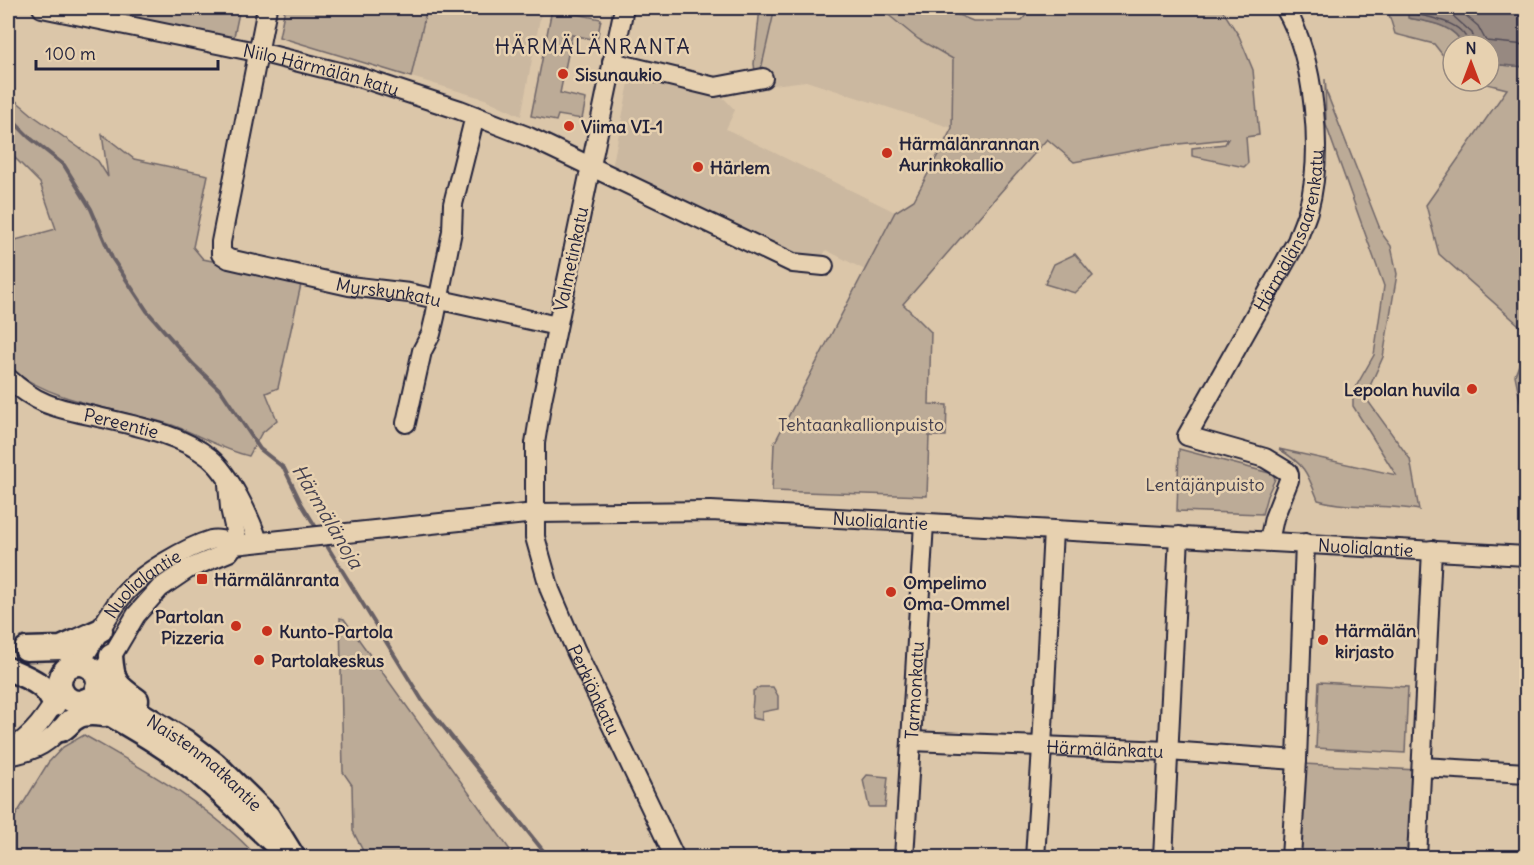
<svg xmlns="http://www.w3.org/2000/svg" width="1534" height="865" font-family="Delius,sans-serif">
  <style>
    .built { fill: #cbb8a0 }
    .green { fill: #bcab97; stroke: #6f6669; stroke-width: 1.5 }
    .water { fill: #978981; stroke: #686065; stroke-width: 1.5 }
    .lines { fill: none; stroke-linecap: round; stroke-linejoin: round }
    .shore { stroke: #514b57; stroke-width: 1.5 }
    .stream { stroke: #686065; stroke-width: 4 }
    .minor-casing { stroke: #22223b; stroke-width: 22 }
    .major-casing { stroke: #22223b; stroke-width: 27 }
    .minor { stroke: #e7d1b0; stroke-width: 18 }
    .major { stroke: #e7d1b0; stroke-width: 22 }
    .poi-dot { fill: #c8321e; stroke: #e7d1b0; stroke-width: 2 }
    .labels { text-anchor: middle; dominant-baseline: central; stroke-width: 5; stroke-linejoin: round; paint-order: stroke }
    .street-label { font-size: 18px; fill: #22223b; stroke: #e7d1b0 }
    .poi-label { font-size: 18px; font-weight: bold; fill: #22223b; stroke: #e7d1b0; text-anchor: start }
    .park-label { font-size: 18px; fill: #413d4d; stroke: #e7d1b0 }
    .water-label { font-size: 20px; font-style: italic; fill: #454150; stroke: #e7d1b0 }
    .quarter-label { font-size: 21px; letter-spacing: 1.5px; fill: #22223b; stroke: #e7d1b0 }
  </style>
  <rect width="100%" height="100%" fill="#dbc6a9"/>
  <filter id="ink" filterUnits="userSpaceOnUse"><feTurbulence type="fractalNoise" baseFrequency=".0167" numOctaves="2"/><feDisplacementMap in="SourceGraphic" scale="12" xChannelSelector="R" yChannelSelector="G"/><feConvolveMatrix kernelMatrix="1 2 1 2 8 2 1 2 1" color-interpolation-filters="sRGB"/></filter>
  <g filter="url(#ink)">
    <!-- built -->
    <g class="built">
      <path d="M 427,8 L 542,8 L 521,116 L 485,99 L 411,77 Z"/>
      <path d="M 775,8 L 880,8 L 918,39 L 953,59 L 952,128 L 806,81 L 757,87 Z"/>
      <path d="M 631,73 L 718,92 L 735,110 L 726,129 L 895,212 L 865,270 L 826,250 L 818,265 L 612,168 Z"/>
    </g>
    <!-- green -->
    <g class="green">
      <path d="M 79,8 L 240,8 L 233,41 Z"/>
      <path d="M 285,8 L 427,8 L 411,77 L 279,37 Z"/>
      <path d="M 760,8 L 775,8 L 757,87 L 754,64 Z"/>
      <path d="M 880,8 L 941,8 L 973,21 L 1021,21 L 1032,8 L 1221,8 L 1239,36 L 1253,70 L 1259,135 L 1246,137 L 1248,163 L 1244,167 L 1192,156 L 1192,148 L 1225,144 L 1228,139 L 1159,146 L 1074,162 L 1047,139 L 903,304 L 931,332 L 929,404 L 947,405 L 946,436 L 929,436 L 927,496 L 772,491 L 774,444 L 895,212 L 914,200 L 952,128 L 953,59 L 918,39 Z"/>
      <path d="M 1387,8 L 1408,8 L 1409,18 C 1428,22 1455,24 1463,45 L 1453,45 L 1453,68 L 1434,44 L 1395,34 Z"/>
      <path d="M 552,9 L 601,19 L 597,40 L 572,35 L 560,93 L 586,99 L 582,119 L 558,115 L 556,121 L 531,116 Z"/>
      <path d="M 1489,64 L 1526,67 L 1526,331 L 1439,254 L 1426,205 L 1507,89 L 1475,81 L 1489,81 Z"/>
      <path d="M 1325,79 L 1326,91 L 1382,234 L 1391,246 L 1397,274 L 1383,357 L 1365,397 L 1410,459 L 1419,510 C 1386,504 1350,509 1318,500 C 1307,472 1305,465 1279,449 L 1396,475 L 1353,406 L 1353,392 L 1374,355 L 1384,286 L 1326,125 Z"/>
      <path d="M 8,94 L 35,117 L 98,161 L 108,177 L 102,134 L 134,159 L 208,175 L 193,247 L 203,259 L 302,280 L 278,388 L 266,393 L 277,420 L 261,434 L 249,456 C 222,450 198,434 172,425 C 116,408 55,404 8,367 L 8,242 L 56,229 L 40,183 L 8,151 Z"/>
      <path d="M 1075,254 L 1093,276 L 1075,293 L 1045,284 L 1054,264 Z"/>
      <path d="M 1526,347 L 1526,429 L 1515,375 Z"/>
      <path d="M 1179,449 L 1273,474 L 1275,479 L 1267,496 L 1262,514 L 1177,511 Z"/>
      <path d="M 340,618 L 344,619 L 515,857 L 366,857 L 353,831 L 352,785 L 343,772 Z"/>
      <path d="M 1319,682 L 1408,687 L 1405,753 L 1316,748 Z"/>
      <path d="M 760,687 L 773,687 L 778,696 L 778,709 L 762,712 L 762,720 L 752,718 C 751,709 754,700 753,691 Z"/>
      <path d="M 84,735 C 143,769 212,806 257,857 L 8,857 L 8,828 L 48,763 L 63,747 Z"/>
      <path d="M 1303,764 L 1417,770 L 1412,857 L 1298,858 Z"/>
      <path d="M 867,775 L 888,777 L 885,807 L 869,807 L 863,780 Z"/>
    </g>
    <!-- water -->
    <path class="water" d="M 1408,8 L 1526,8 L 1526,67 L 1489,64 L 1489,45 L 1463,45 C 1454,24 1427,22 1408,18 Z"/>
    <g class="lines">
      <!-- shore -->
      <g class="shore">
        <path d="M 1414,8 L 1416,14 C 1433,18 1466,23 1468,45"/>
        <path d="M 1422,8 L 1452,15 L 1472,33 L 1476,45"/>
        <path d="M 1457,8 L 1478,26 L 1486,41 L 1526,45"/>
      </g>
      <!-- stream -->
      <g class="stream">
        <path d="M 8,116 L 30,138 L 64,165 L 91,209 L 112,258 L 147,311 L 193,364 L 222,392 L 260,449 L 284,468 L 301,503 L 317,529"/>
        <path d="M 324,541 L 422,700 L 549,858"/>
      </g>
      <!-- minor casing -->
      <g class="minor-casing">
        <g id="minor">
          <path id="s1" d="M 42,8 L 271,55 L 359,77 L 460,110 L 529,137 L 793,263 L 824,266"/>
          <path id="s2" d="M 267,8 L 221,242 L 221,254 L 229,259 L 349,286 L 409,293 L 557,326"/>
          <path id="s3" d="M 624,8 L 542,400 L 535,443 L 535,537 L 550,590 L 576,651 L 675,858"/>
          <path d="M 612,62 L 715,87 L 763,78"/>
          <path id="s4" d="M 8,378 C 37,405 57,408 94,416 C 132,425 179,433 210,458 C 230,475 250,517 258,541"/>
          <path d="M 406,423 L 422,351 L 431,334 L 435,317 L 452,231 L 453,204 L 475,116"/>
          <path d="M 228,484 L 230,508 L 238,544"/>
          <path id="s5" d="M 1269,541 L 1274,518 L 1289,480 L 1289,475 L 1288,472 L 1265,458 L 1187,436 L 1297,241 C 1300,231 1305,221 1308,211 C 1324,153 1315,59 1285,8"/>
          <path id="s6" d="M 77,664 L 85,655 C 98,635 109,611 125,593 C 141,574 187,547 211,540 C 219,538 226,542 234,545 L 535,513 L 711,511 L 1526,556"/>
          <path d="M 97,681 L 136,615 L 160,588 L 188,569 L 229,552 L 234,545"/>
          <path id="s7" d="M 911,741 L 1168,751 L 1297,760"/>
          <path d="M 8,751 C 33,736 47,716 61,691"/>
          <path d="M 8,756 C 36,751 50,743 68,720"/>
          <path d="M 1422,767 L 1526,773"/>
          <path id="s8" d="M 904,858 L 924,523"/>
          <path d="M 1035,858 L 1042,747 L 1053,530"/>
          <path d="M 1163,858 L 1179,536"/>
          <path d="M 1291,858 L 1297,760 L 1305,543"/>
          <path d="M 1417,858 L 1432,550"/>
        </g>
      </g>
      <!-- major casing -->
      <g class="major-casing">
        <g id="major">
          <path d="M 26,649 L 61,648 L 101,630"/>
          <path d="M 111,656 C 113,683 116,685 137,700"/>
          <circle cx="79" cy="683" r="19"/>
          <path d="M 8,669 C 26,677 48,684 54,705"/>
          <path id="s9" d="M 97,687 L 185,741 L 215,764 L 268,816 L 294,858"/>
          <path d="M 86,700 C 123,723 157,740 191,767 C 222,792 250,821 280,848"/>
          <path d="M 61,730 C 68,727 70,721 76,718 C 84,712 96,714 105,715"/>
        </g>
      </g>
      <!-- minor -->
      <use href="#minor" class="minor"/>
      <!-- major -->
      <use href="#major" class="major"/>
    </g>
  </g>
  <!-- markers -->
  <g class="poi-dot">
    <circle cx="563" cy="74" r="6"/>
    <circle cx="569" cy="126" r="6"/>
    <circle cx="887" cy="153" r="6"/>
    <circle cx="698" cy="167" r="6"/>
    <circle cx="1472" cy="389" r="6"/>
    <rect x="196" y="573" width="12" height="12" rx="3"/>
    <circle cx="891" cy="592" r="6"/>
    <circle cx="236" cy="626" r="6"/>
    <circle cx="267" cy="631" r="6"/>
    <circle cx="1323" cy="640" r="6"/>
    <circle cx="259" cy="660" r="6"/>
  </g>
  <g class="labels">
    <!-- street labels -->
    <g class="street-label">
      <text stroke="none"><textPath href="#s1" startOffset="286">Niilo Härmälän katu</textPath></text>
      <text stroke="none"><textPath href="#s5" startOffset="412">Härmälänsaarenkatu</textPath></text>
      <text transform="translate(571 259) rotate(-78)">Valmetinkatu</text>
      <text stroke="none"><textPath href="#s2" startOffset="423">Myrskynkatu</textPath></text>
      <text stroke="none"><textPath href="#s4" startOffset="124">Pereentie</textPath></text>
      <text stroke="none"><textPath href="#s6" startOffset="860">Nuolialantie</textPath></text>
      <text stroke="none"><textPath href="#s6" startOffset="1346">Nuolialantie</textPath></text>
      <text stroke="none"><textPath href="#s6" startOffset="105">Nuolialantie</textPath></text>
      <text stroke="none"><textPath href="#s3" startOffset="702">Perkiönkatu</textPath></text>
      <text stroke="none"><textPath href="#s8" startOffset="168">Tarmonkatu</textPath></text>
      <text stroke="none"><textPath href="#s7" startOffset="194">Härmälänkatu</textPath></text>
      <text stroke="none"><textPath href="#s9" startOffset="132">Naistenmatkantie</textPath></text>
    </g>
    <!-- poi labels -->
    <g class="poi-label">
      <text x="575" y="74">Sisunaukio</text>
      <text x="581" y="126">Viima VI-1</text>
      <text x="899" y="143">Härmälänrannan<tspan x="899" dy="21">Aurinkokallio</tspan></text>
      <text x="710" y="167">Härlem</text>
      <text x="1460" y="389" text-anchor="end">Lepolan huvila</text>
      <text x="214" y="579">Härmälänranta</text>
      <text x="903" y="582">Ompelimo<tspan x="903" dy="21">Oma-Ommel</tspan></text>
      <text x="224" y="616" text-anchor="end">Partolan<tspan x="224" dy="21">Pizzeria</tspan></text>
      <text x="1335" y="630">Härmälän<tspan x="1335" dy="21">kirjasto</tspan></text>
      <text x="279" y="631">Kunto-Partola</text>
      <text x="271" y="660">Partolakeskus</text>
    </g>
    <!-- park labels -->
    <g class="park-label">
      <text x="861" y="424">Tehtaankallionpuisto</text>
      <text x="1205" y="484">Lentäjänpuisto</text>
    </g>
    <!-- water labels -->
    <g class="water-label">
      <text transform="translate(328 516) rotate(59)">Härmälänoja</text>
    </g>
    <!-- quarter labels -->
    <g class="quarter-label">
      <text x="593" y="46">HÄRMÄLÄNRANTA</text>
    </g>
  </g>
  <!-- margin -->
  <rect width="1534" height="865" fill="none" stroke="#e7d1b0" stroke-width="30"/>
  <rect x="15" y="15" width="1504" height="835" fill="none" stroke="#22223b" stroke-width="2" filter="url(#ink)"/>
  <!-- north arrow -->
  <g transform="translate(1471 63)"><circle r="28" fill="#e7d1b0" stroke="#988b81" stroke-width="1.5"/>
  <path d="M0-4.5L10 22L0 15L-10 22Z" fill="#c8321e"/>
  <text y="-9" font-size="16" font-weight="bold" text-anchor="middle" fill="#22223b">N</text>
  </g>
  <!-- scale -->
  <path d="M36 60v9h182v-9" fill="none" stroke="#22223b" stroke-width="3"/>
  <text x="45" y="60" font-size="18" fill="#22223b" stroke="#e7d1b0" stroke-width="4.5" paint-order="stroke">100 m</text>
</svg>
